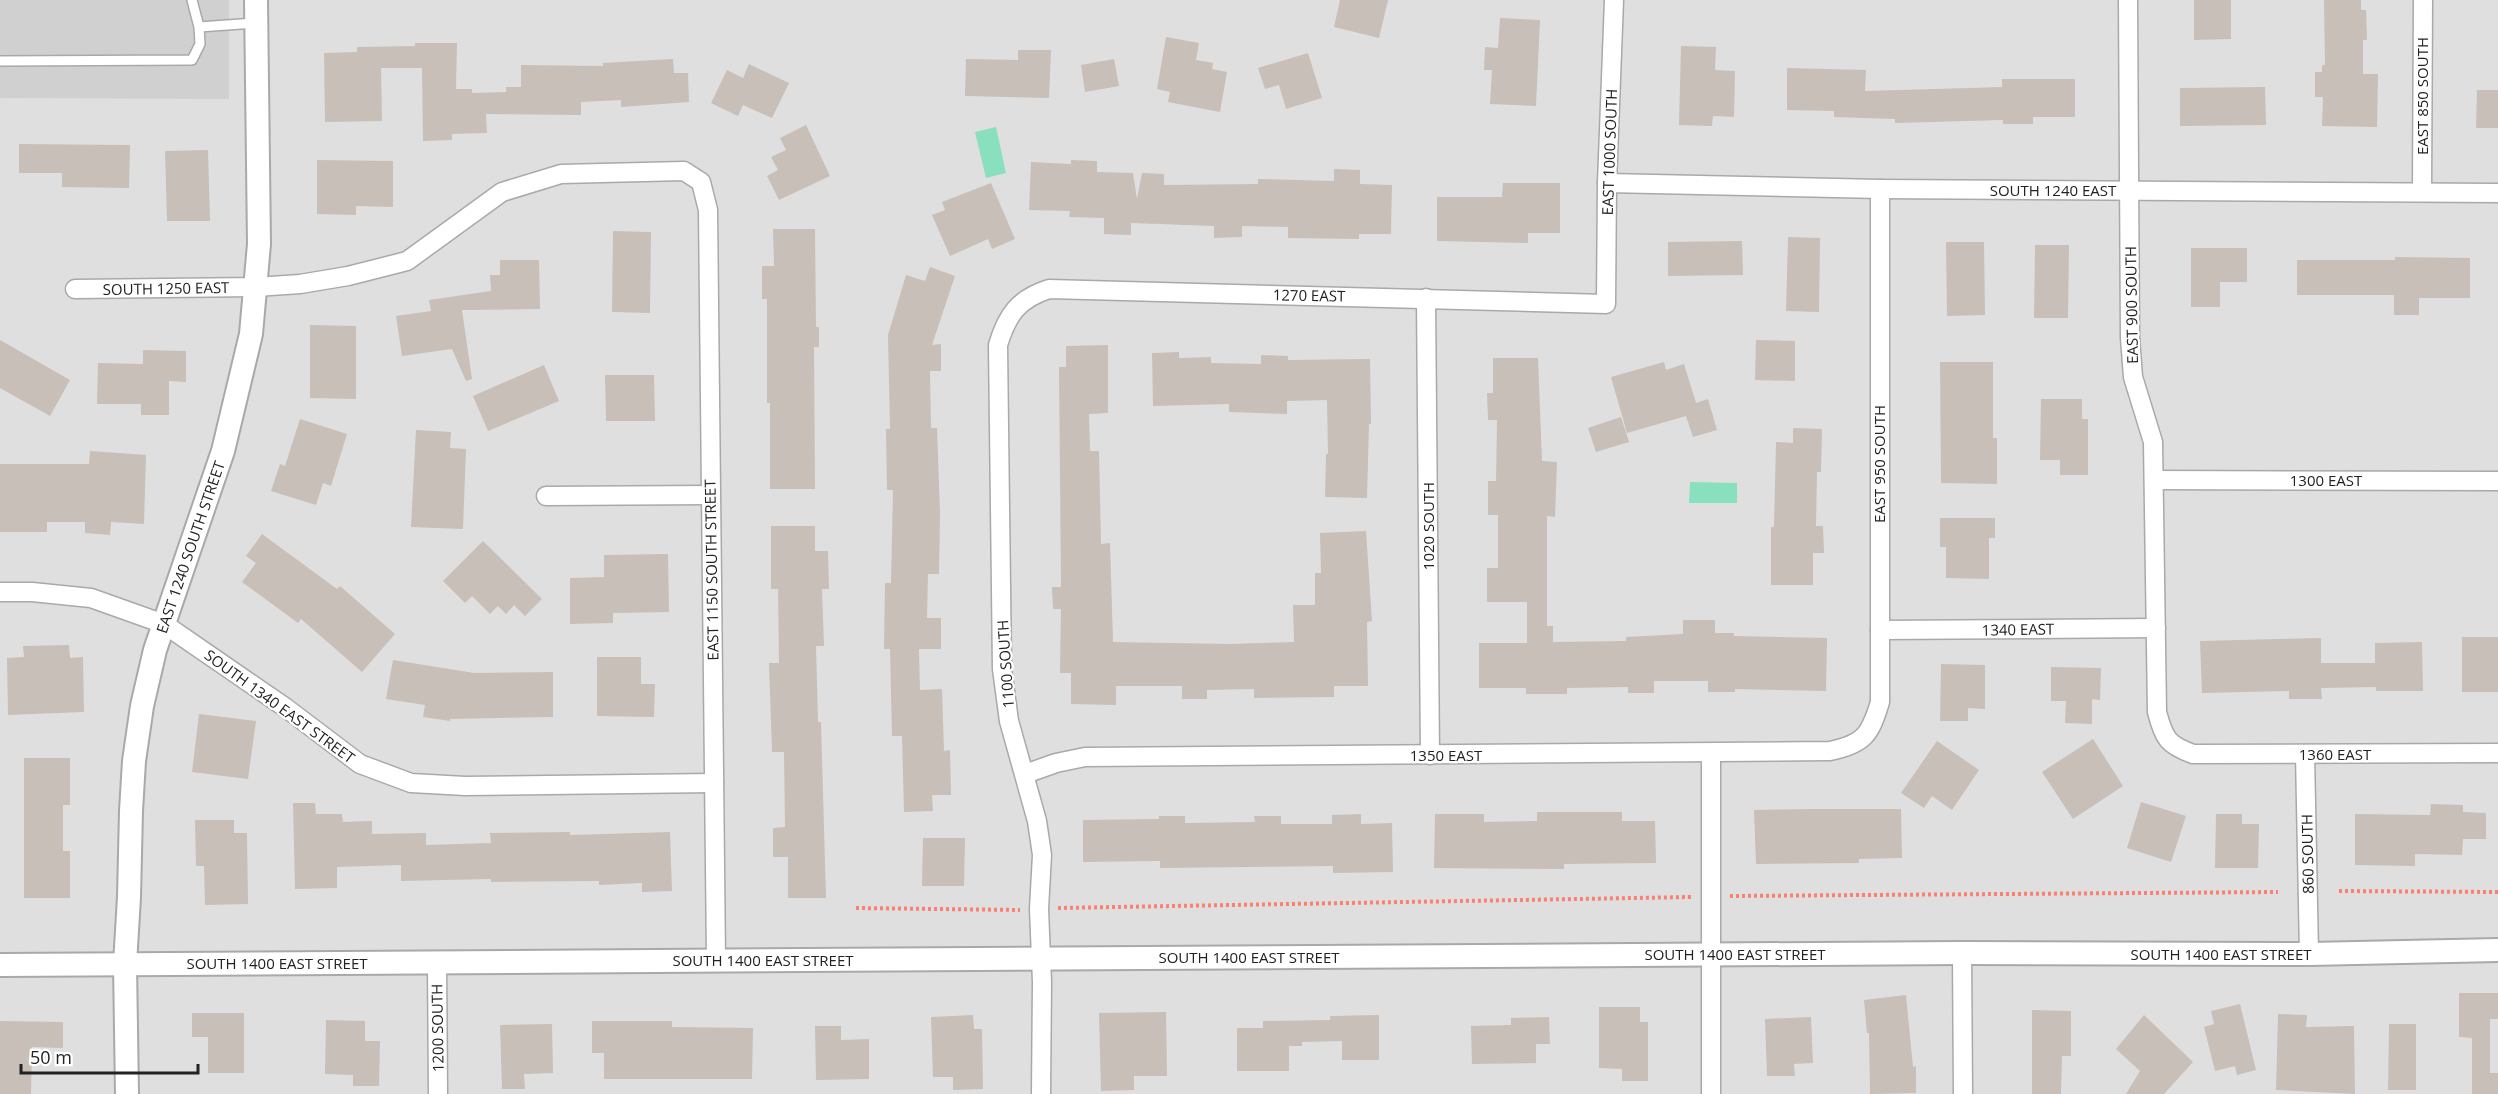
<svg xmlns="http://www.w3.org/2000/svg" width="2498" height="1094" font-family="'Open Sans',sans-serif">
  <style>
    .residential { fill: #e0dfdf }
    .religious { fill: #d0d0d0 }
    .pitch { fill: #88e0be }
    .building { fill: #c7bfb8 }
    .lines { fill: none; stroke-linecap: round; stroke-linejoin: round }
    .service-casing { stroke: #a9a9a9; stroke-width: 12 }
    .minor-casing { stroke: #a9a9a9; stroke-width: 21 }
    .tertiary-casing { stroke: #a9a9a9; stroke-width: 26 }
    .path { stroke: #fa8072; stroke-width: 4; stroke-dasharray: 3 3; stroke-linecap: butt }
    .service { stroke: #fff; stroke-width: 9 }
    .minor { stroke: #fff; stroke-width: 18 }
    .tertiary { stroke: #fff; stroke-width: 22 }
    .labels { text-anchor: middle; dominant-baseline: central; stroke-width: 4.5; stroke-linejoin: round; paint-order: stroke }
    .street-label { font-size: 15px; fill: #222; stroke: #fff }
  </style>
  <rect width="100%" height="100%" fill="#f2efe9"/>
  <!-- residential -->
  <rect class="residential" x="0" y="0" width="2498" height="1094"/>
  <!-- religious -->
  <path class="religious" d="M 0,0 L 229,0 L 229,99 L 0,98 Z"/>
  <!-- pitch -->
  <g class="pitch">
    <path d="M 996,127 L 1006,173 L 986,178 L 975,132 Z"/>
    <path d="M 1690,482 L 1737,483 L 1737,503 L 1689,503 Z"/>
  </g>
  <!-- building -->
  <g class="building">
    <path d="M 1340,0 L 1388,0 L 1379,38 L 1334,27 Z"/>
    <path d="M 2194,0 L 2231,0 L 2231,39 L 2194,40 Z"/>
    <path d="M 2324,0 L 2361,0 L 2361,10 L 2366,10 L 2367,40 L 2363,40 L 2363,74 L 2378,74 L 2377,127 L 2322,126 L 2323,97 L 2315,97 L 2315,72 L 2322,72 L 2322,65 L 2325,65 Z"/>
    <path d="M 1500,18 L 1540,20 L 1536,106 L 1490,104 L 1492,70 L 1484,70 L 1485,47 L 1498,48 Z"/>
    <path d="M 1166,37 L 1199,43 L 1196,60 L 1213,63 L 1212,69 L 1227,72 L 1220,112 L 1168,102 L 1170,92 L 1157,89 Z"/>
    <path d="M 415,43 L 457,43 L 456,89 L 472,89 L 472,93 L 506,92 L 506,87 L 521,87 L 521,65 L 603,66 L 603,63 L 673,59 L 674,73 L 688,73 L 689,102 L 621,107 L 621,100 L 581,102 L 581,115 L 486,114 L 487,133 L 452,134 L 452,140 L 423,141 L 422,68 L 381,68 L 382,121 L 325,122 L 324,53 L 357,52 L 357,47 L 415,46 Z"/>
    <path d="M 1681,46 L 1716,47 L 1715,70 L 1735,71 L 1734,117 L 1713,116 L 1712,126 L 1679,125 Z"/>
    <path d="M 1018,50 L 1051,50 L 1049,98 L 965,96 L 966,59 L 1018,60 Z"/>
    <path d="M 1308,53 L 1322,98 L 1286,109 L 1279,85 L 1265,89 L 1258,68 Z"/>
    <path d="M 1114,59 L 1119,86 L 1085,92 L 1081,65 Z"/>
    <path d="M 749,64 L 789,83 L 772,118 L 743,105 L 738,116 L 711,103 L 727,70 L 743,78 Z"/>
    <path d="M 1787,68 L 1866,70 L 1865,91 L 2002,87 L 2002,79 L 2075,79 L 2075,117 L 2033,117 L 2033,124 L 2003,124 L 2003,120 L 1895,123 L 1895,119 L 1834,117 L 1834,111 L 1787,110 Z"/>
    <path d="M 2265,87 L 2266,125 L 2180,126 L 2180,88 Z"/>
    <path d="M 2477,90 L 2498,90 L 2498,128 L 2476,128 Z"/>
    <path d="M 806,125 L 830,176 L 779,200 L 767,176 L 778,170 L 771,157 L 786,150 L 780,138 Z"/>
    <path d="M 19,144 L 130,145 L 129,188 L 62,187 L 62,173 L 19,173 Z"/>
    <path d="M 208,150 L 210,221 L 167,221 L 165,151 Z"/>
    <path d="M 317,160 L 393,161 L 393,207 L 356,206 L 356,215 L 317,214 Z"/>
    <path d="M 1071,160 L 1097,161 L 1097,172 L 1133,173 L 1137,199 L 1142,173 L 1164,174 L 1164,185 L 1258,184 L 1258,179 L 1334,181 L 1334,169 L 1360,170 L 1360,184 L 1392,185 L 1391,234 L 1359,234 L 1359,239 L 1288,238 L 1288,227 L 1242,226 L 1242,237 L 1214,238 L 1214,226 L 1131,223 L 1131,235 L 1104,234 L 1104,218 L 1069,217 L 1070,211 L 1029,210 L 1031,162 L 1071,164 Z"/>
    <path d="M 991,183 L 1015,239 L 992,249 L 988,239 L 950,256 L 932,215 L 945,210 L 942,202 Z"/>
    <path d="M 1503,183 L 1560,183 L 1560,233 L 1528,233 L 1528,243 L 1437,241 L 1437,197 L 1502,197 Z"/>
    <path d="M 773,229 L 815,229 L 816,327 L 819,327 L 819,347 L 814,347 L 815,489 L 770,489 L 770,403 L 767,403 L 767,299 L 762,299 L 762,266 L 774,266 Z"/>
    <path d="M 613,231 L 651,232 L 650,313 L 612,312 Z"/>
    <path d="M 1788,237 L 1820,238 L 1819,312 L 1786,311 Z"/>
    <path d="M 1742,241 L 1743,275 L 1668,276 L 1668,242 Z"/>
    <path d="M 1946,242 L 1984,242 L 1985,315 L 1947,316 Z"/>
    <path d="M 2035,245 L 2069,245 L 2068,318 L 2034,318 Z"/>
    <path d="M 2191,248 L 2247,248 L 2247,282 L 2220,282 L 2220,307 L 2191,307 Z"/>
    <path d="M 2395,257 L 2470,258 L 2470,298 L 2419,298 L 2419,315 L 2394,315 L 2394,295 L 2297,295 L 2297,260 L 2395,260 Z"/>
    <path d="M 500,260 L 539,260 L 540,309 L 462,310 L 472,379 L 466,381 L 452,349 L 402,356 L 396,316 L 431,311 L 429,300 L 491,291 L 490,275 L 500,275 Z"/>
    <path d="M 930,267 L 955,276 L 932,345 L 941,344 L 941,371 L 930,371 L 931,428 L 937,428 L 940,513 L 939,574 L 928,574 L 927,618 L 941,618 L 941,649 L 919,649 L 920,690 L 942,689 L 944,751 L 950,750 L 951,795 L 932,795 L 933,811 L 904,812 L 902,736 L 892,736 L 890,649 L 884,649 L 885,583 L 891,583 L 893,490 L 887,490 L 886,429 L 890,429 L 888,335 L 906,275 L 925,281 Z"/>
    <path d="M 310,325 L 356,326 L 356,399 L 310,398 Z"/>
    <path d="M 0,340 L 70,380 L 50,416 L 0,388 Z"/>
    <path d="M 1756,340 L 1795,341 L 1795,381 L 1755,380 Z"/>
    <path d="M 1108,345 L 1108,413 L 1089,414 L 1090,451 L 1099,451 L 1101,544 L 1110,543 L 1113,642 L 1229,644 L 1294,642 L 1293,605 L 1315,605 L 1315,573 L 1321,573 L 1320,533 L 1366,531 L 1372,621 L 1367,622 L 1368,686 L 1334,686 L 1334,697 L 1254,698 L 1254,689 L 1207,690 L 1207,699 L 1182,699 L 1182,686 L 1116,686 L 1116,705 L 1071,704 L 1071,673 L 1060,673 L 1061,609 L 1053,609 L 1052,587 L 1061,587 L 1059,367 L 1066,367 L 1066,346 Z"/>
    <path d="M 143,350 L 186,351 L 186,382 L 169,381 L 169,415 L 141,415 L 141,404 L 97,404 L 98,363 L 143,364 Z"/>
    <path d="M 1179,352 L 1179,358 L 1211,357 L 1211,363 L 1261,364 L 1261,355 L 1288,356 L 1288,360 L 1370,359 L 1371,424 L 1369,424 L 1367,498 L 1325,497 L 1326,454 L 1328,454 L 1327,400 L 1287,401 L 1287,414 L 1229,412 L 1229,404 L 1153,406 L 1152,353 Z"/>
    <path d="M 1493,358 L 1538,358 L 1542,461 L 1557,462 L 1555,517 L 1547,516 L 1547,626 L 1553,626 L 1553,642 L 1626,641 L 1626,637 L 1683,634 L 1683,620 L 1715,620 L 1715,633 L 1734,633 L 1734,636 L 1827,638 L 1826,691 L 1735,689 L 1735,692 L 1708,692 L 1708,681 L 1654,681 L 1654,693 L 1628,693 L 1628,687 L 1567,688 L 1567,694 L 1526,694 L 1526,688 L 1479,688 L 1479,643 L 1527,643 L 1527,602 L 1487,602 L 1487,568 L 1498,568 L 1498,515 L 1488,515 L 1488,481 L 1496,481 L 1497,420 L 1488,420 L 1487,393 L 1493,393 Z"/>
    <path d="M 1664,362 L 1666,370 L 1684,364 L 1696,403 L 1708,399 L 1717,430 L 1693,437 L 1686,416 L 1627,433 L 1611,377 Z"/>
    <path d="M 1940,362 L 1993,362 L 1993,438 L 1997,438 L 1997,484 L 1941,483 Z"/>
    <path d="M 544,365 L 559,401 L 488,431 L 473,396 Z"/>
    <path d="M 605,375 L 654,375 L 655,421 L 606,421 Z"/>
    <path d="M 2041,399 L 2082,399 L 2082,419 L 2088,419 L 2088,475 L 2060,475 L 2060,460 L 2040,460 Z"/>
    <path d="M 1621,417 L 1629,442 L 1596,452 L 1588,428 Z"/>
    <path d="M 300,419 L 347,434 L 331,486 L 323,483 L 316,505 L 271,491 L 280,464 L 285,466 Z"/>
    <path d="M 1793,428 L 1822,429 L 1821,472 L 1817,472 L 1816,526 L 1823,526 L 1824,553 L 1813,553 L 1813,585 L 1771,585 L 1771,527 L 1774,527 L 1776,442 L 1793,443 Z"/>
    <path d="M 416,430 L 451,432 L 450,448 L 466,449 L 463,529 L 411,527 Z"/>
    <path d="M 90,451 L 146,455 L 144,524 L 111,522 L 110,535 L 85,533 L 85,522 L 47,522 L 47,532 L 0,532 L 0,464 L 89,464 Z"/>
    <path d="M 1940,518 L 1995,518 L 1995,538 L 1989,538 L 1989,579 L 1946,578 L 1946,547 L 1940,547 Z"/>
    <path d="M 771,526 L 815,526 L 815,551 L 828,551 L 829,589 L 822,589 L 824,646 L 816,646 L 818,722 L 821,722 L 826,898 L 788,898 L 788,857 L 773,857 L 773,828 L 785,827 L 784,752 L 772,752 L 769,663 L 779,663 L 778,589 L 771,589 Z"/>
    <path d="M 262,534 L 337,589 L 340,586 L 395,634 L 362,672 L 301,619 L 298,623 L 242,582 L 256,563 L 246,556 Z"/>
    <path d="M 483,541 L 542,599 L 525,616 L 514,605 L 506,614 L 498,606 L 490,614 L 472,596 L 465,603 L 443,581 Z"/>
    <path d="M 668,554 L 669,612 L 613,613 L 613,623 L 570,624 L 570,578 L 604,577 L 604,555 Z"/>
    <rect x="2462" y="637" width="36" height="55"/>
    <path d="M 2321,638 L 2321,663 L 2375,663 L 2375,643 L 2422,642 L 2423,691 L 2376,691 L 2376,687 L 2321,688 L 2322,699 L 2289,699 L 2289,691 L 2202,693 L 2200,641 Z"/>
    <path d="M 69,645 L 70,658 L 83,657 L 84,712 L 8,715 L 7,658 L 24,657 L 23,646 Z"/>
    <path d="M 597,657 L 641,657 L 641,684 L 655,684 L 654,717 L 597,716 Z"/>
    <path d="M 393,660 L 474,673 L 553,672 L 553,717 L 450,719 L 450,721 L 423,717 L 425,705 L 386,699 Z"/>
    <path d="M 1941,664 L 1985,665 L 1985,709 L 1968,708 L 1968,721 L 1940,721 Z"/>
    <path d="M 2051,667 L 2101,668 L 2100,700 L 2092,699 L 2092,724 L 2065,723 L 2066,701 L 2051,701 Z"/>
    <path d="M 199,714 L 256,721 L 248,779 L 192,772 Z"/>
    <path d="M 2093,739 L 2123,786 L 2073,819 L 2042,772 Z"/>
    <path d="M 1937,741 L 1979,770 L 1952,810 L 1932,796 L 1924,808 L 1901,793 Z"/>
    <path d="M 24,758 L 70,758 L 70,805 L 63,805 L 63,851 L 70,851 L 70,898 L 24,898 Z"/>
    <path d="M 2141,802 L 2186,816 L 2171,862 L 2127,848 Z"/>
    <path d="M 293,803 L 315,803 L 316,814 L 342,814 L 343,822 L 372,821 L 372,834 L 426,833 L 426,845 L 491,843 L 490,833 L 570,832 L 570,835 L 670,832 L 672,891 L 642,892 L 642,883 L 599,885 L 599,881 L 491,882 L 491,879 L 401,881 L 401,865 L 337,867 L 337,888 L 295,889 Z"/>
    <path d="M 2431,804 L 2463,805 L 2463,812 L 2486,813 L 2486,839 L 2463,839 L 2462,855 L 2415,854 L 2415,866 L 2355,865 L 2355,814 L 2430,815 Z"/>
    <path d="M 1817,809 L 1901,809 L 1902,858 L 1859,859 L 1859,863 L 1756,864 L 1754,810 Z"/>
    <path d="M 1537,812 L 1622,812 L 1622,821 L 1655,821 L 1656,863 L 1564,864 L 1564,869 L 1434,868 L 1435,814 L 1484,814 L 1484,822 L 1537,821 Z"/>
    <path d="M 1361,814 L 1361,824 L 1392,823 L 1393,872 L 1333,873 L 1333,866 L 1160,868 L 1160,861 L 1083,862 L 1083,820 L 1159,819 L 1159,816 L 1185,816 L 1185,823 L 1255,822 L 1254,816 L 1281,816 L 1281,824 L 1332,824 L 1332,815 Z"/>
    <path d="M 2216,814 L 2242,814 L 2242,824 L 2259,824 L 2258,868 L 2215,868 Z"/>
    <path d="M 195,820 L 234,820 L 234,833 L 247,833 L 248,904 L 205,905 L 204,866 L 196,866 Z"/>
    <path d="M 923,838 L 965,838 L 964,886 L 922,886 Z"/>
    <path d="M 2459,993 L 2498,993 L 2498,1019 L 2490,1019 L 2490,1073 L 2498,1073 L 2498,1094 L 2472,1094 L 2472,1038 L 2459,1037 Z"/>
    <path d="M 1906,995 L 1913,1067 L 1916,1066 L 1916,1093 L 1870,1094 L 1869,1033 L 1867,1033 L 1864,1000 Z"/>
    <path d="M 2240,1004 L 2256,1070 L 2237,1075 L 2235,1066 L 2215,1071 L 2204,1027 L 2214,1024 L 2211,1011 Z"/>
    <path d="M 1599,1007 L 1640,1007 L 1640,1022 L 1648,1022 L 1648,1081 L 1622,1081 L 1622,1069 L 1599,1068 Z"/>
    <path d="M 2032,1010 L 2071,1011 L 2071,1056 L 2062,1056 L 2061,1094 L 2032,1094 Z"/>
    <path d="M 1166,1012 L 1167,1076 L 1134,1076 L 1134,1090 L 1101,1091 L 1099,1013 Z"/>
    <path d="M 192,1013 L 244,1013 L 244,1073 L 208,1073 L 208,1037 L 192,1037 Z"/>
    <path d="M 2278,1014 L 2307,1015 L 2306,1027 L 2354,1026 L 2355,1094 L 2276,1090 Z"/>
    <path d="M 973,1015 L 974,1029 L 982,1029 L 983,1089 L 953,1090 L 953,1077 L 933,1077 L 931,1017 Z"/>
    <path d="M 1379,1015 L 1379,1060 L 1342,1060 L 1342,1041 L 1302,1042 L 1302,1046 L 1289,1046 L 1289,1071 L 1237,1071 L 1237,1028 L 1263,1028 L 1263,1021 L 1330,1020 L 1330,1016 Z"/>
    <path d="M 2144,1015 L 2193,1062 L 2164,1094 L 2126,1094 L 2140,1071 L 2116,1049 Z"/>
    <path d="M 1549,1017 L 1550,1044 L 1536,1044 L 1536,1063 L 1472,1064 L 1471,1026 L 1511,1025 L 1511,1018 Z"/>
    <path d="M 1811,1017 L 1813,1063 L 1794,1064 L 1795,1076 L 1767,1076 L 1765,1019 Z"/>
    <path d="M 326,1020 L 365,1021 L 365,1041 L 380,1041 L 379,1086 L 353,1086 L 353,1075 L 325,1074 Z"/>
    <path d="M 0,1021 L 63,1022 L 63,1048 L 32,1047 L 31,1094 L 0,1094 Z"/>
    <path d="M 592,1021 L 672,1021 L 672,1027 L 753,1028 L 752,1079 L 604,1079 L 604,1053 L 592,1053 Z"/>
    <path d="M 552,1024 L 553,1073 L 524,1074 L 525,1089 L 502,1089 L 500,1025 Z"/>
    <path d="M 2389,1024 L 2416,1024 L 2416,1090 L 2388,1090 Z"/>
    <path d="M 815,1026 L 841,1026 L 841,1040 L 869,1039 L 869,1079 L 816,1080 Z"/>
  </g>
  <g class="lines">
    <!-- service casing -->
    <g class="service-casing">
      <g id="service">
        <path d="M 192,0 L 199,27"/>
        <path d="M 0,61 L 192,60 L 200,44 L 199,27 L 255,23"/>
      </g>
    </g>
    <!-- minor casing -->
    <g class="minor-casing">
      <g id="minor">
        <path d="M 2128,0 L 2130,338 L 2133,377 L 2153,442 L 2157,712 C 2164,739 2168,745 2193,754 L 2498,753"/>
        <path d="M 1607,183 L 1880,189 L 2498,193"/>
        <path d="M 2422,191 L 2423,0"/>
        <path d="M 75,289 L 256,287 L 300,284 L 348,276 L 407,261 L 502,192 L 561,174 L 684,171 L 701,182 L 708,210 L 716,960"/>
        <path d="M 1426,298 L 1430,755"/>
        <path d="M 2154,480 L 2498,481"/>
        <path d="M 546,496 L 710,495"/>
        <path d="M 0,592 L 32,592 L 91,598 L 164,624 L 286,708 L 360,764 L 411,783 L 465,786 L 714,783"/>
        <path d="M 1880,630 L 2156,628"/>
        <path d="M 2305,754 L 2309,954"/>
        <path d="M 1025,774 L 1056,763 L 1085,757 L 1830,751 C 1864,744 1870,735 1880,702 L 1880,189"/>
        <path d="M 1962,953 L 1963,1094"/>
        <path d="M 437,962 L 438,1094"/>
        <path d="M 1041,1094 L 1042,982 L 1039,909 L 1042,855 L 1037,821 L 1009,721 L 1002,669 L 998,345 C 1007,315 1018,299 1049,289 L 1606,304 L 1607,183 L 1614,0"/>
        <path d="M 1711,1094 L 1711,753"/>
      </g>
    </g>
    <!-- tertiary casing -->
    <g class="tertiary-casing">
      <g id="tertiary">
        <path d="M 0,965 L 1962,953 L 2309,954 L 2498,950"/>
        <path d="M 127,1094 L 125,964 L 129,897 L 131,811 L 134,761 L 142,706 L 155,650 L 223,451 L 251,334 L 259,244 L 256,0"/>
      </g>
    </g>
    <!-- path -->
    <g class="path">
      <path d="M 2339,891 L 2498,892"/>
      <path d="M 1730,896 L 2278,892"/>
      <path d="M 856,908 L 1020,910"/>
      <path d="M 1058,908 L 1692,897"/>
    </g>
    <!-- service -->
    <use href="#service" class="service"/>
    <!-- minor -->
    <use href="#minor" class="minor"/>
    <!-- tertiary -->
    <use href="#tertiary" class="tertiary"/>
  </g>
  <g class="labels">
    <!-- street labels -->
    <g class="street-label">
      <text transform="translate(2422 96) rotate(-90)">EAST 850 SOUTH</text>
      <text transform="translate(1609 152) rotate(-88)">EAST 1000 SOUTH</text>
      <text x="2053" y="190">SOUTH 1240 EAST</text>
      <text transform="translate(166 288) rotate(-1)">SOUTH 1250 EAST</text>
      <text transform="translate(1309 295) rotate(1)">1270 EAST</text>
      <text transform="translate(2131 305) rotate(-91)">EAST 900 SOUTH</text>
      <text transform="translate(1879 464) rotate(-90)">EAST 950 SOUTH</text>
      <text x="2326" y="480">1300 EAST</text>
      <text transform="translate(1428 526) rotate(-90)">1020 SOUTH</text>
      <text transform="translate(190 547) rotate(-71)">EAST 1240 SOUTH STREET</text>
      <text transform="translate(711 570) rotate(-91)">EAST 1150 SOUTH STREET</text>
      <text transform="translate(2018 629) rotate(-1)">1340 EAST</text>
      <text transform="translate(1005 664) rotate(-94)">1100 SOUTH</text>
      <text transform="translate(280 706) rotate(36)">SOUTH 1340 EAST STREET</text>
      <text x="2335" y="754">1360 EAST</text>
      <text x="1446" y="755">1350 EAST</text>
      <text transform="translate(2307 854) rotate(-91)">860 SOUTH</text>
      <text x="1735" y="954">SOUTH 1400 EAST STREET</text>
      <text x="2221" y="954">SOUTH 1400 EAST STREET</text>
      <text x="1249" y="957">SOUTH 1400 EAST STREET</text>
      <text x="763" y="960">SOUTH 1400 EAST STREET</text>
      <text x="277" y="963">SOUTH 1400 EAST STREET</text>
      <text transform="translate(437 1028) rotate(-91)">1200 SOUTH</text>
    </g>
  </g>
  <!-- scale -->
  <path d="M21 1064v9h177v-9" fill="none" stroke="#222222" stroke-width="3"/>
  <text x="30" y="1064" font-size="18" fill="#222222" stroke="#ffffff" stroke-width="4.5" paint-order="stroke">50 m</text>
</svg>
